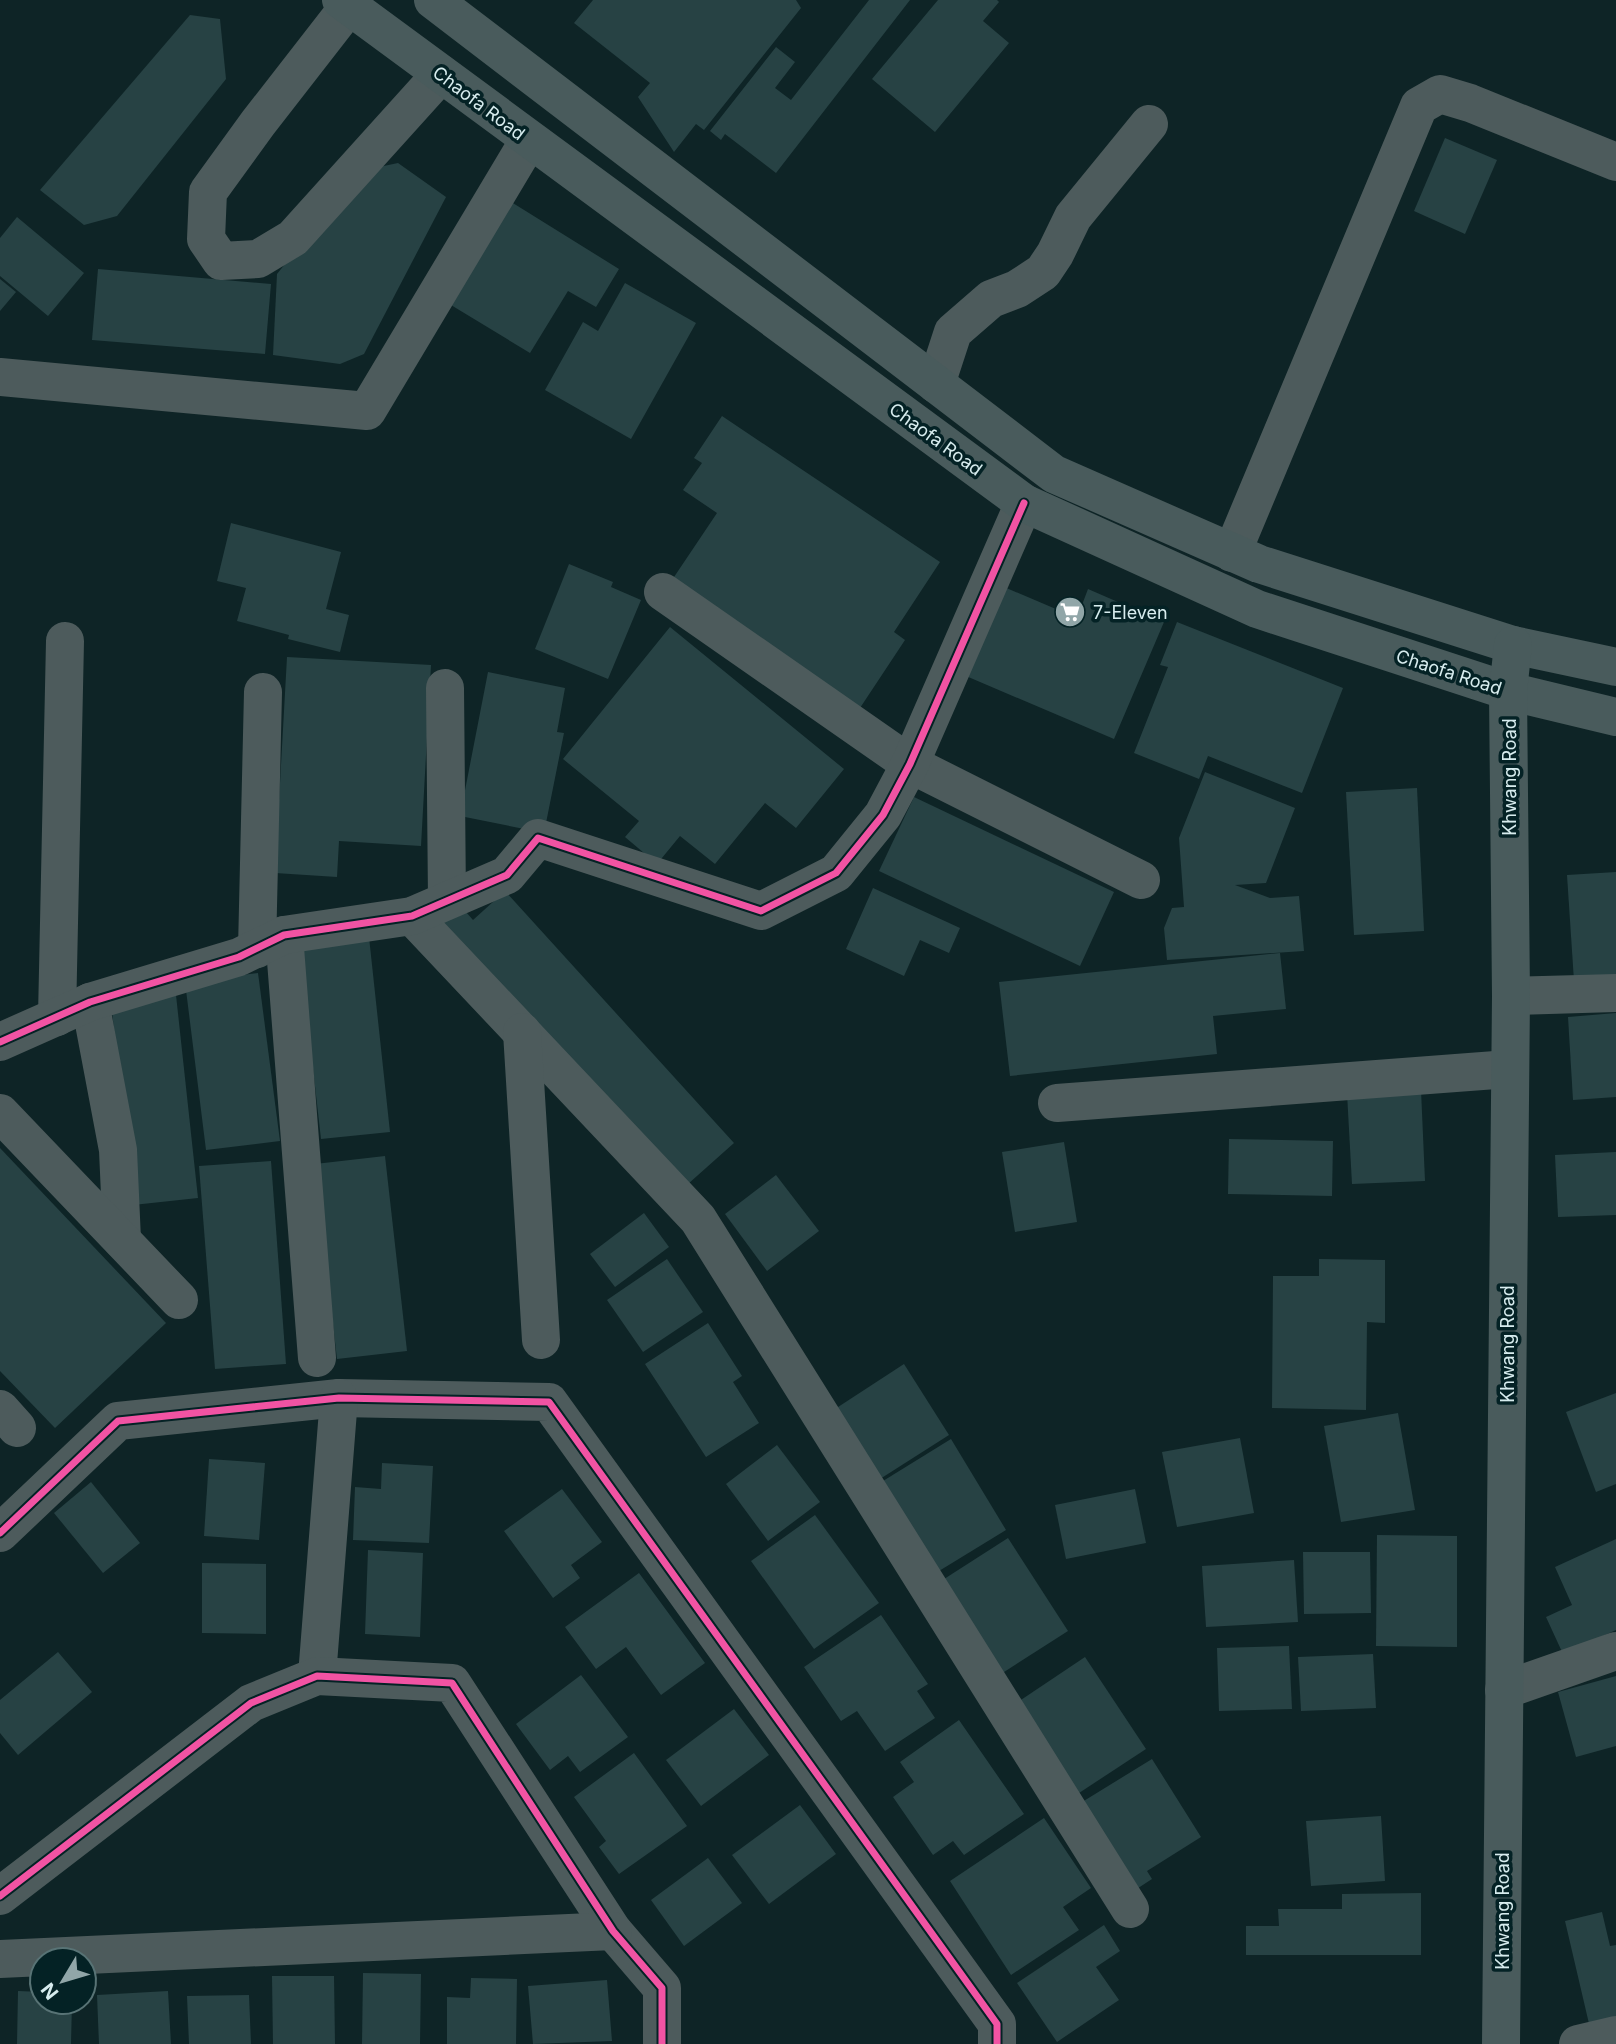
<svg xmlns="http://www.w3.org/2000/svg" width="1616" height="2044" font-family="Inter,sans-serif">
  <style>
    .building { fill: #274244 }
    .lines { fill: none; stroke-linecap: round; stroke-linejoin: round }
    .minor { stroke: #4d5b5c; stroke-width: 38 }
    .major { stroke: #495b5c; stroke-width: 38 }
    .cycleway-casing { stroke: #042225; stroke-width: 11 }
    .cycleway { stroke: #f153a3; stroke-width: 7 }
    .labels { text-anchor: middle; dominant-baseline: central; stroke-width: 7; stroke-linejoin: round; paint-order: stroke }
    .street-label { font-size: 18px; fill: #d7ecee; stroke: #042225 }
    .poi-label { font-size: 18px; fill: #d7ecee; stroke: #042225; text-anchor: start }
  </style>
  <rect width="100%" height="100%" fill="#0e2426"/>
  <!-- building -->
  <g class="building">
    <path d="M 593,0 L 796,0 L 801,8 L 704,130 L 696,124 L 674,152 L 638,97 L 650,83 L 574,23 Z"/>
    <path d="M 869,0 L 910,0 L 776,173 L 725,134 L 721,140 L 710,131 L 776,47 L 795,62 L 775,88 L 791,100 Z"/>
    <path d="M 938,0 L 997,0 L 999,2 L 983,21 L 1009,43 L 935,132 L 872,79 Z"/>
    <path d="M 190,15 L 220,19 L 226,79 L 117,216 L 84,225 L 40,190 Z"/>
    <path d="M 1445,138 L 1497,160 L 1465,234 L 1414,211 Z"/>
    <path d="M 398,163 L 446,197 L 364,354 L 340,364 L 273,355 L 277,274 L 360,171 Z"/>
    <path d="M 508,200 L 619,269 L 596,307 L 568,291 L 530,353 L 446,302 Z"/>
    <path d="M 17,217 L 84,273 L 48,316 L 0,276 L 0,238 Z"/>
    <path d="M 98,269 L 271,284 L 265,354 L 92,340 Z"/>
    <path d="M 0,279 L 16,292 L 0,311 Z"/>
    <path d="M 625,283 L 696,323 L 631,439 L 545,390 L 583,322 L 598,331 Z"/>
    <path d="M 722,416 L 940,562 L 894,632 L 905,640 L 858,711 L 670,583 L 717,513 L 683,490 L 702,463 L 694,458 Z"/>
    <path d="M 231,523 L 341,552 L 326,609 L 349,615 L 340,652 L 288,639 L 289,635 L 237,621 L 246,588 L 217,581 Z"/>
    <path d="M 569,564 L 613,582 L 611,587 L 641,600 L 608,679 L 535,649 Z"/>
    <path d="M 1004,587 L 1077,618 L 1088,589 L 1164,622 L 1114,739 L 966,676 Z"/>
    <path d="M 1177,622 L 1343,688 L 1302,793 L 1208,756 L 1199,779 L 1134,753 L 1168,667 L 1160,665 Z"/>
    <path d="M 670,627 L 844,769 L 796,828 L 765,803 L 715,864 L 680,836 L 657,864 L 625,837 L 639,821 L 563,759 Z"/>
    <path d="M 287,657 L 431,665 L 421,846 L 339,841 L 337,877 L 275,873 Z"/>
    <path d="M 488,672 L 565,688 L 557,732 L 564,733 L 544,833 L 460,816 Z"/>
    <path d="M 1205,772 L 1295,808 L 1266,883 L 1235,885 L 1270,898 L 1299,896 L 1304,951 L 1167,960 L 1164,928 L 1172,908 L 1184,907 L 1179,838 Z"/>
    <path d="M 1417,788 L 1424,931 L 1354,935 L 1346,792 Z"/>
    <path d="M 914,797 L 1114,892 L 1080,966 L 879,871 Z"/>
    <path d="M 1616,872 L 1616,978 L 1574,981 L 1567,875 Z"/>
    <path d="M 873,888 L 960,928 L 949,953 L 920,940 L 904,976 L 846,949 Z"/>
    <path d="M 505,891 L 734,1143 L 679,1192 L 437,925 L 459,904 L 473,920 Z"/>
    <path d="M 369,937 L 390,1132 L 321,1139 L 299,944 Z"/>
    <path d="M 1280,953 L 1286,1009 L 1213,1016 L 1217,1054 L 1010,1076 L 999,982 Z"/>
    <path d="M 258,973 L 280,1141 L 206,1150 L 185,982 Z"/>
    <path d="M 176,995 L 198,1198 L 133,1205 L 111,1002 Z"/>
    <path d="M 1616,1013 L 1616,1097 L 1573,1100 L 1568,1017 Z"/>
    <path d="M 1421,1090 L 1425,1181 L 1352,1184 L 1347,1093 Z"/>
    <path d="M 1229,1139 L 1333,1141 L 1332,1196 L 1228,1194 Z"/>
    <path d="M 1064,1142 L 1077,1222 L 1015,1232 L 1002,1152 Z"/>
    <path d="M 0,1148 L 166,1323 L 55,1428 L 0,1371 Z"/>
    <path d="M 1616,1152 L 1616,1215 L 1558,1217 L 1555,1155 Z"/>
    <path d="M 385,1156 L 407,1351 L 337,1359 L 315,1164 Z"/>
    <path d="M 271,1161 L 286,1364 L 215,1369 L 199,1166 Z"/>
    <path d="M 776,1175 L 819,1231 L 767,1271 L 725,1214 Z"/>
    <path d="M 644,1213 L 669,1247 L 615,1287 L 590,1254 Z"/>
    <path d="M 667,1259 L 703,1312 L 643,1352 L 607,1300 Z"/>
    <path d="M 1319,1259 L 1385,1260 L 1385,1323 L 1367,1322 L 1366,1410 L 1272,1408 L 1273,1276 L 1319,1276 Z"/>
    <path d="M 708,1323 L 742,1376 L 733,1382 L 759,1423 L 706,1457 L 645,1364 Z"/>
    <path d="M 904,1364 L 949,1435 L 880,1479 L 835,1409 Z"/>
    <path d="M 1616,1393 L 1616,1484 L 1596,1492 L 1566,1412 Z"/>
    <path d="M 1398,1413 L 1415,1510 L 1341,1522 L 1324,1426 Z"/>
    <path d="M 1240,1438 L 1254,1513 L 1177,1527 L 1162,1452 Z"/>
    <path d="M 951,1439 L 1006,1530 L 939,1571 L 883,1481 Z"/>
    <path d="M 777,1445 L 820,1502 L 768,1541 L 726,1484 Z"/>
    <path d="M 209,1459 L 265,1463 L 259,1540 L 204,1536 Z"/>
    <path d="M 382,1463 L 433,1466 L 429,1543 L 353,1540 L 355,1487 L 381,1489 Z"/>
    <path d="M 91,1482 L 140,1543 L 103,1573 L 54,1513 Z"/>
    <path d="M 562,1489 L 602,1542 L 571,1565 L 580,1578 L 553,1598 L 504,1531 Z"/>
    <path d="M 1135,1489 L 1146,1543 L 1066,1559 L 1055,1505 Z"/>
    <path d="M 815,1515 L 879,1603 L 814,1649 L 751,1561 Z"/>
    <path d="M 1377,1535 L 1457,1536 L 1457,1647 L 1376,1646 Z"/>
    <path d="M 1008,1538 L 1068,1631 L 1001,1674 L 941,1581 Z"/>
    <path d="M 1616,1539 L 1616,1630 L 1563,1654 L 1546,1617 L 1572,1605 L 1555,1567 Z"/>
    <path d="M 368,1550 L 423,1553 L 420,1637 L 365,1634 Z"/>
    <path d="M 1303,1552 L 1370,1552 L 1371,1613 L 1304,1614 Z"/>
    <path d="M 1294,1560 L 1298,1622 L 1206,1627 L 1202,1566 Z"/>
    <path d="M 202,1563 L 266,1564 L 266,1634 L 202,1633 Z"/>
    <path d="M 639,1573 L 705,1663 L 661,1695 L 626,1647 L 596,1669 L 565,1627 Z"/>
    <path d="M 881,1615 L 928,1684 L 917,1691 L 935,1718 L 885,1751 L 857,1711 L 841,1721 L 804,1667 Z"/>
    <path d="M 1289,1646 L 1292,1709 L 1219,1711 L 1217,1648 Z"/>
    <path d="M 58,1652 L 92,1692 L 18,1755 L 0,1733 L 0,1700 Z"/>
    <path d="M 1373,1654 L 1376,1708 L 1301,1711 L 1298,1657 Z"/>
    <path d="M 1085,1657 L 1146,1749 L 1076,1795 L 1015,1704 Z"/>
    <path d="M 581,1675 L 628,1737 L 580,1772 L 568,1756 L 550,1770 L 516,1724 Z"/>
    <path d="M 1616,1676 L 1616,1746 L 1576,1757 L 1558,1692 Z"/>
    <path d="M 734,1709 L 769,1755 L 701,1806 L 666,1760 Z"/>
    <path d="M 959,1720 L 1024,1814 L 964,1855 L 953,1841 L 933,1855 L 893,1797 L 914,1782 L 900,1762 Z"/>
    <path d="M 634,1753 L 687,1826 L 619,1874 L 599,1847 L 606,1841 L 574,1797 Z"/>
    <path d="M 1152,1759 L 1201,1837 L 1147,1871 L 1152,1879 L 1129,1894 L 1074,1807 Z"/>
    <path d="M 800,1805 L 836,1854 L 769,1904 L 732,1855 Z"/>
    <path d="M 1381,1816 L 1385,1881 L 1311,1886 L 1306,1821 Z"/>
    <path d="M 1044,1818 L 1091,1888 L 1063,1907 L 1079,1930 L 1011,1975 L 950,1881 Z"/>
    <path d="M 708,1858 L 742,1903 L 684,1946 L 651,1900 Z"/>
    <path d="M 1421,1893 L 1421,1955 L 1246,1955 L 1246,1926 L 1279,1926 L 1278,1909 L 1342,1909 L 1342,1894 Z"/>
    <path d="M 1602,1912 L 1610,1946 L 1616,1945 L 1616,2022 L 1590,2028 L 1565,1921 Z"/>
    <path d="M 1104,1925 L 1120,1951 L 1096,1967 L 1119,2000 L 1057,2042 L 1017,1983 Z"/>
    <path d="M 363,1973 L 421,1974 L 420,2044 L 362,2044 Z"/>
    <path d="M 272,1976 L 334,1976 L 335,2044 L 273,2044 Z"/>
    <path d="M 471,1978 L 517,1979 L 516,2044 L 447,2044 L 447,1997 L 470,1998 Z"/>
    <path d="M 607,1980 L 612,2041 L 533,2044 L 528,1986 Z"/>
    <path d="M 18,1991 L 42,1992 L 42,2002 L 72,2002 L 71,2044 L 17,2044 Z"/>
    <path d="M 168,1991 L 171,2044 L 99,2044 L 97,1995 Z"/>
    <path d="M 249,1995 L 251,2044 L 189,2044 L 187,1996 Z"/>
  </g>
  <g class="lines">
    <!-- minor -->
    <g class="minor">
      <path d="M 349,6 L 258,123 L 208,192 L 206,239 L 221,261 L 258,259 L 293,238 L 441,74"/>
      <path d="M 0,377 L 367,411 L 529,140"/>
      <path d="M 936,384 L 953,332 L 991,299 L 1017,289 L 1043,272 L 1055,254 L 1073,217 L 1149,124"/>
      <path d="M 1232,553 L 1419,106 L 1440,94 L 1470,103 L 1616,162"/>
      <path d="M 663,592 L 910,764 L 1141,880"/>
      <path d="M 445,688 L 447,900"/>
      <path d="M 412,916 L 698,1219 L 1130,1909"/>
      <path d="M 284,935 L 317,1358"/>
      <path d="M 257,949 L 263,692"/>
      <path d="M 1511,996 L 1616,993"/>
      <path d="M 90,1002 L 118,1150 L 122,1240"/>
      <path d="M 57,1017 L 65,641"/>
      <path d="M 522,1032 L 541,1340"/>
      <path d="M 0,1042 L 90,1002 L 239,957 L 284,935 L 412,916 L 507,875 L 538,838 L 761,911 L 836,873 L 883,815 L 910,764 L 1024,503"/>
      <path d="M 1057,1103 L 1509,1069"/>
      <path d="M 0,1113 L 179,1300"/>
      <path d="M 0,1409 L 17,1428"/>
      <path d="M 0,1533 L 118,1421 L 339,1398 L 549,1402 L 997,2024 L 997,2044"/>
      <path d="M 317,1676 L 339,1398"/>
      <path d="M 1504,1690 L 1616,1651"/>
      <path d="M 0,1896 L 251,1703 L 317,1676 L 452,1683 L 613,1931 L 662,1988 L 662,2044"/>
      <path d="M 0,1959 L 613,1931"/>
      <path d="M 1578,2044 L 1616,2035"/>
    </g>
    <!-- major -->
    <g class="major">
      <path d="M 341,0 L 1024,503 L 1257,609 L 1508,691 L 1616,717"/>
      <path d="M 433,0 L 1054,474 L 1259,564 L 1513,645 L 1616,667"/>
      <path d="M 1501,2044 L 1511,996 L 1508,691 L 1513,645"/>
    </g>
    <!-- cycleway casing -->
    <g class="cycleway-casing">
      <g id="cycleway">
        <path d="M 0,1042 L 90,1002 L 239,957 L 284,935 L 412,916 L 507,875 L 538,838 L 761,911 L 836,873 L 883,815 L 910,764 L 1024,503"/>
        <path d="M 0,1533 L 118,1421 L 339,1398 L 549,1402 L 997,2024 L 997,2044"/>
        <path d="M 0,1896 L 251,1703 L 317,1676 L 452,1683 L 613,1931 L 662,1988 L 662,2044"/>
      </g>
    </g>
    <!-- cycleway -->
    <use href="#cycleway" class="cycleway"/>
  </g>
  <!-- icons -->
  <defs>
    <g id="supermarket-disc" transform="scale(1.575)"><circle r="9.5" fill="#91a6a8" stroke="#042225"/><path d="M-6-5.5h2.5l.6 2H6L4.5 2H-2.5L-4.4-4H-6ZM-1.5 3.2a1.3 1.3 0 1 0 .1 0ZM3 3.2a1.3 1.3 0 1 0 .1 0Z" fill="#fff"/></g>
  </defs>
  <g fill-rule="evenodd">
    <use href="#supermarket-disc" x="1070" y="612"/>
  </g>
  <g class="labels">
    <!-- street labels -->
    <g class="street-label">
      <text transform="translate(479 103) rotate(37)">Chaofa Road</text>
      <text transform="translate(936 439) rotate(36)">Chaofa Road</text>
      <text transform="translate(1449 672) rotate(18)">Chaofa Road</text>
      <text transform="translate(1509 777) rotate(-90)">Khwang Road</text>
      <text transform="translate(1507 1344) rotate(-90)">Khwang Road</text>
      <text transform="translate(1502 1911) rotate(-90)">Khwang Road</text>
    </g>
    <!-- poi labels -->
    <g class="poi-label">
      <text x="1093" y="612">7-Eleven</text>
    </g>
  </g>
  <!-- north arrow -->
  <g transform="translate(63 1981) rotate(232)"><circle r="33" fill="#042225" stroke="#587375" stroke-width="2"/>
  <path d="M0-5L12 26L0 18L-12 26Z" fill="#91a6a8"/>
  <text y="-10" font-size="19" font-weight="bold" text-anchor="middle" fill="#d7ecee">N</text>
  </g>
</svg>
